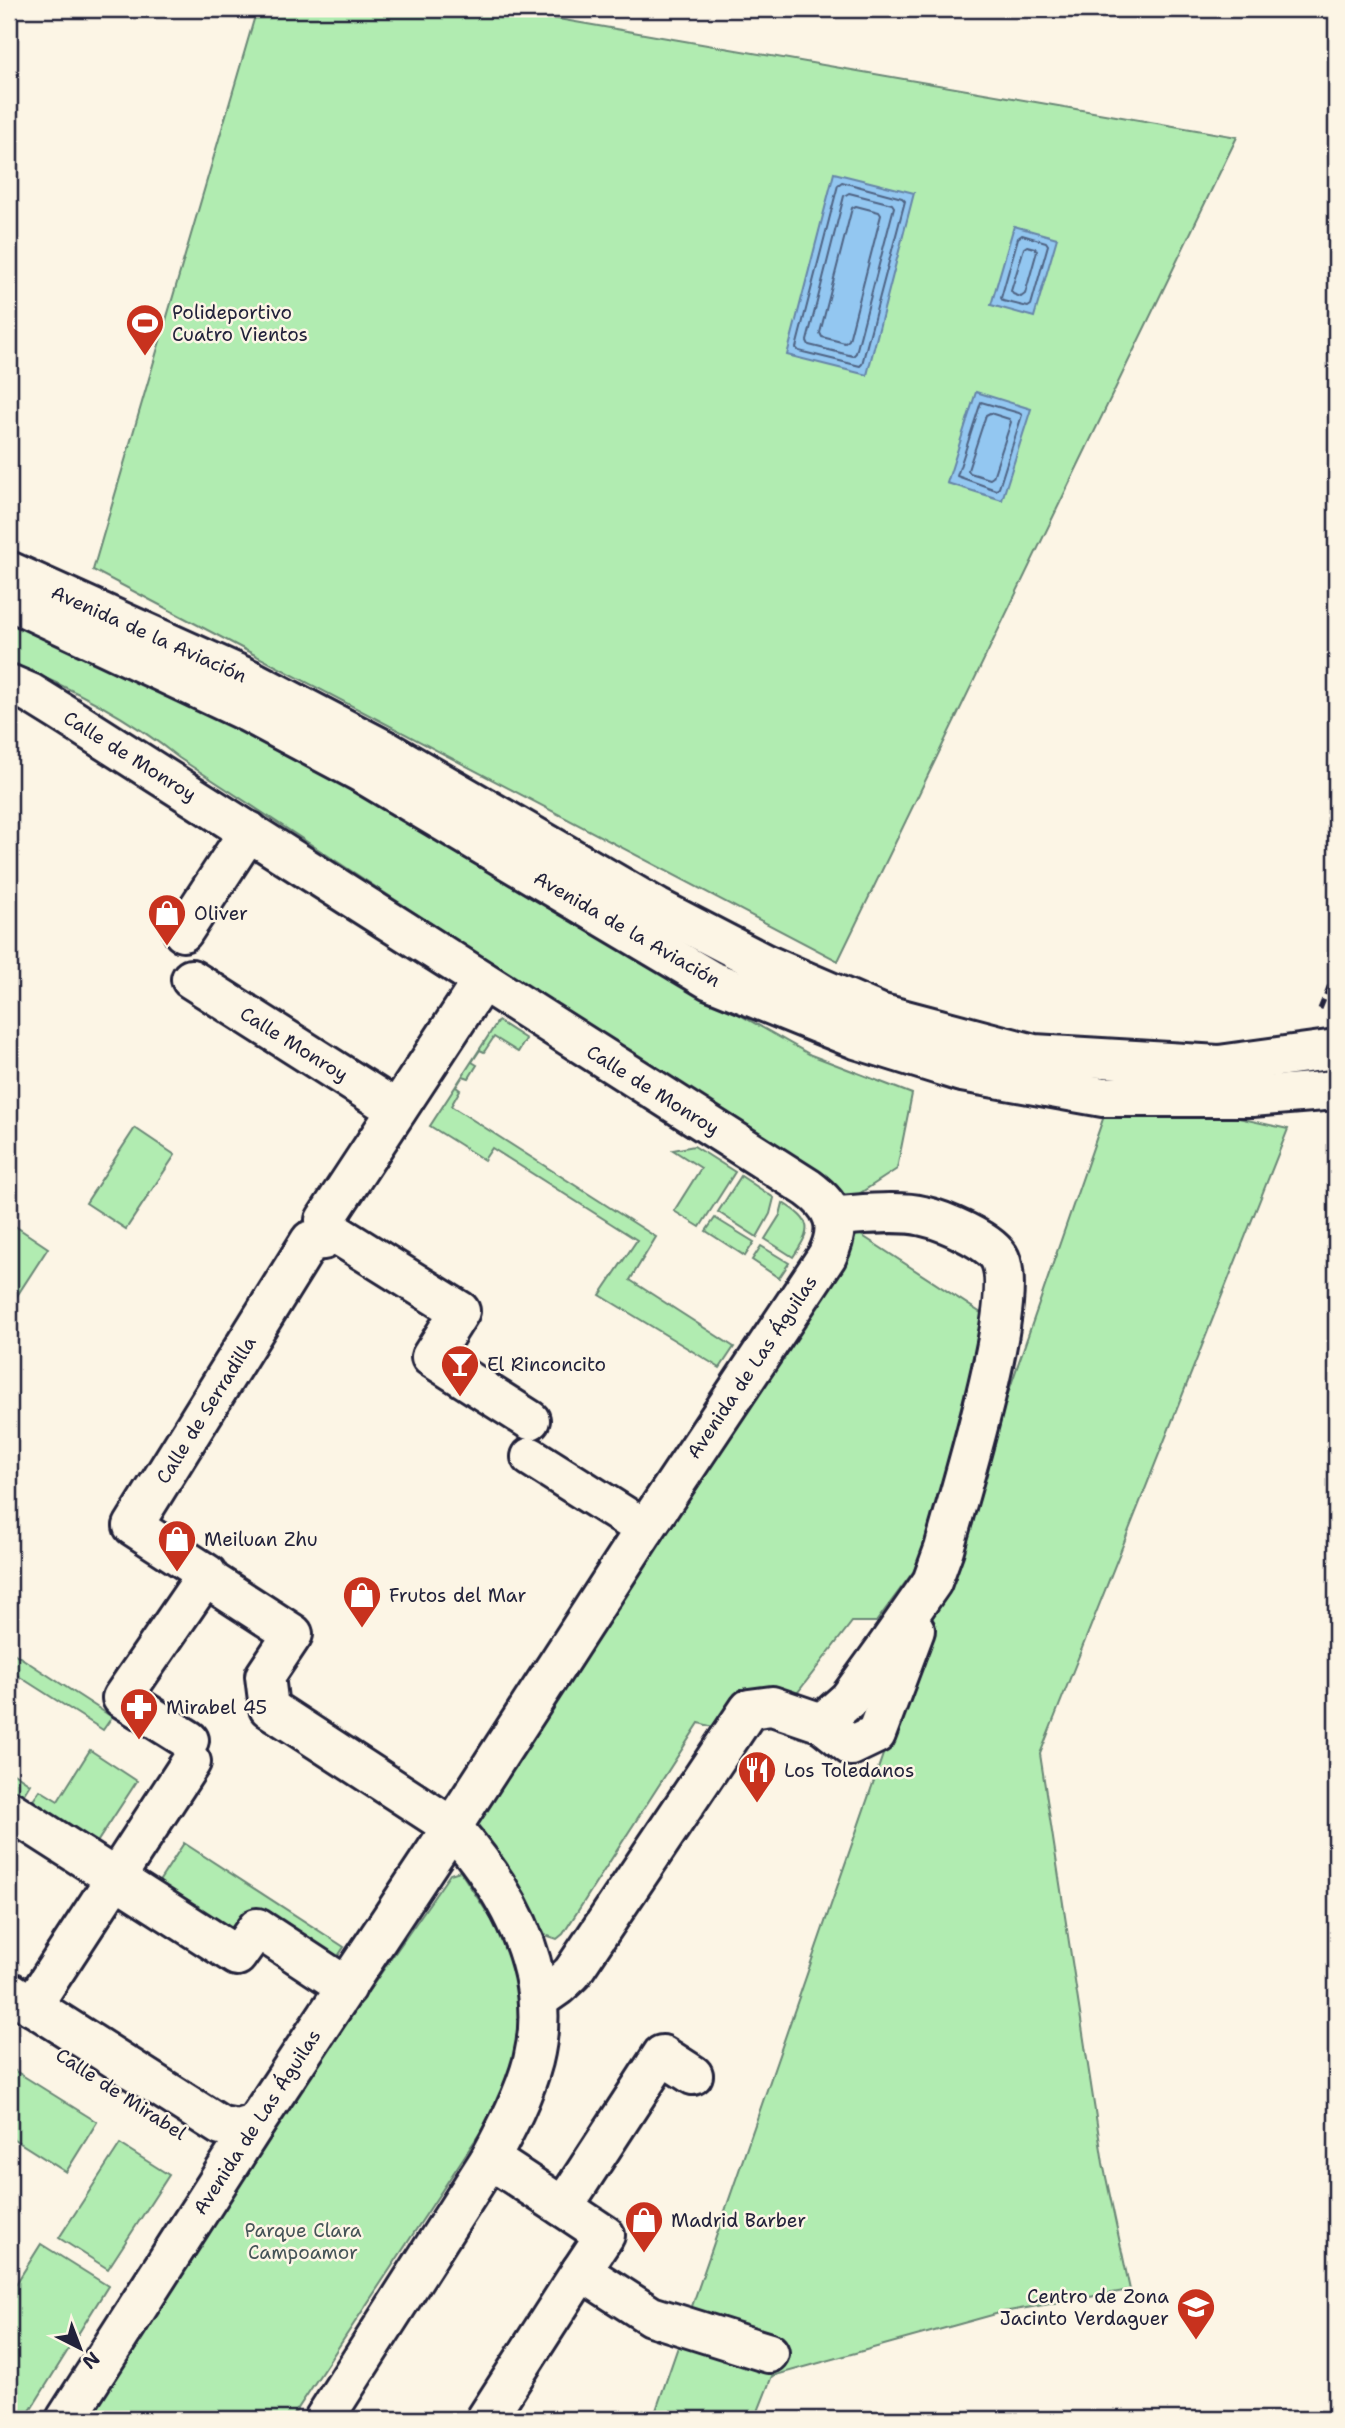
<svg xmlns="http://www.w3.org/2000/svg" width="1345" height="2428" font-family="'Shantell Sans',sans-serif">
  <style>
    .green { fill: #b1ecb1; stroke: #6a8776; stroke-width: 2 }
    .water { fill: #93c7f1; stroke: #6685a8; stroke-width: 2 }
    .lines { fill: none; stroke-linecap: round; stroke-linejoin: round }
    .shore { stroke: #4f6484; stroke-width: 2 }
    .minor-casing { stroke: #22223b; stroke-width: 44 }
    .major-casing { stroke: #22223b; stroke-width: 44 }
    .minor { stroke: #fcf5e5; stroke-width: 38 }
    .major { stroke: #fcf5e5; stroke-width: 38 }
    .rail { stroke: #22223b; stroke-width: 5; stroke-dasharray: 10 5; stroke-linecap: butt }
    .labels { text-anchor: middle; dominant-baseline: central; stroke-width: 5; stroke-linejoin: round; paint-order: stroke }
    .poi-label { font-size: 19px; fill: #22223b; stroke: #fcf5e5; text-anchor: start }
    .street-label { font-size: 19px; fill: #22223b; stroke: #fcf5e5 }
    .park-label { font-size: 19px; fill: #465458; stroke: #fcf5e5 }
  </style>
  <rect width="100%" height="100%" fill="#fcf5e5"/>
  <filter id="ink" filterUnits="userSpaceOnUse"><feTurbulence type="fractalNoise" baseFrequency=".0143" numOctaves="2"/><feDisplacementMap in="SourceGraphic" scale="14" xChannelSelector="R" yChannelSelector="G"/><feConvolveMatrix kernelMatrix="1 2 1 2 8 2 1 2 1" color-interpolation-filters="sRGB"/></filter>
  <g filter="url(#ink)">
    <!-- green -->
    <g class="green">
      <path d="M 257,9 L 515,9 L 541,16 L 1237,137 L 838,961 L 93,570 Z"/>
      <path d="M 9,613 L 231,716 L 664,972 L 811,1055 L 912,1094 L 897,1169 L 851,1199 L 179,758 C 129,718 69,686 9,663 Z"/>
      <path d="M 498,1021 L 526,1039 L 518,1052 L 494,1037 L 484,1052 L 480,1050 L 472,1062 L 477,1065 L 469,1078 L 463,1076 L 456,1087 L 460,1090 L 451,1106 L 656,1237 L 630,1280 L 734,1347 L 720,1368 L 600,1295 L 637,1240 L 492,1148 L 484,1160 L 430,1126 Z"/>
      <path d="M 1113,1090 L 1288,1129 L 1040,1754 L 1103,2163 L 1130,2290 L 1003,2312 L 772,2376 L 755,2419 L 653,2419 Z"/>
      <path d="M 135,1128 L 175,1155 L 126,1229 L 86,1203 Z"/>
      <path d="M 694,1146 L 735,1172 L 700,1227 L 674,1211 L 701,1168 L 673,1150 Z"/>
      <path d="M 741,1176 L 774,1198 L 770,1214 L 757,1237 L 718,1212 Z"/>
      <path d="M 783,1203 C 813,1222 812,1229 793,1257 L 765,1239 L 780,1215 Z"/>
      <path d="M 715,1218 L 754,1242 L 745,1256 L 706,1231 Z"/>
      <path d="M 9,1222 L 48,1248 L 13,1302 L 9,1299 Z"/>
      <path d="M 858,1233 L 987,1317 L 933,1545 L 876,1622 L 852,1622 L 795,1696 L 754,1688 L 720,1729 L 699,1723 L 563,1934 L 557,1939 L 545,1935 L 521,1892 L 475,1821 Z"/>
      <path d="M 761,1246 L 789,1263 L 779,1278 L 752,1260 Z"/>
      <path d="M 9,1650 L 112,1717 L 103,1730 L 9,1670 Z"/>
      <path d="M 90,1750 L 137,1781 L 90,1853 L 26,1811 L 40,1790 L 58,1801 Z"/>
      <path d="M 9,1770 L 30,1784 L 19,1802 L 9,1795 Z"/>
      <path d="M 184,1843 L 344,1947 L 328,1971 L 254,1922 L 236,1949 L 151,1894 Z"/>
      <path d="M 460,1871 L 492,1920 L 516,1963 L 522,2041 L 497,2107 L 291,2419 L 86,2419 L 228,2193 L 450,1874 Z"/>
      <path d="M 9,2067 L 97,2122 L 66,2172 L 9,2136 Z"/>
      <path d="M 120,2144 L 169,2175 L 108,2269 L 59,2238 Z"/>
      <path d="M 41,2244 L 108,2286 L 25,2419 L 13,2419 L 9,2416 L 9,2295 Z"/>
    </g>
    <!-- water -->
    <g class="water">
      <path d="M 834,173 L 914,193 L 867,375 L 787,355 Z"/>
      <path d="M 1014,226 L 1057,238 L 1034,317 L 991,305 Z"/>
      <path d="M 976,392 L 1031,409 L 1002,500 L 947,483 Z"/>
    </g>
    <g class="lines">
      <!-- shore -->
      <g class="shore">
        <path d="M 842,182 L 902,198 L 905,201 L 862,364 L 860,366 L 799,351 L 796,348 L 838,185 Z"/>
        <path d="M 849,193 L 892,204 L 894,207 L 856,353 L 853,356 L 809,345 L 807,341 L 844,196 Z"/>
        <path d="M 856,206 L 879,212 L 881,215 L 849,340 L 845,343 L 822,337 L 820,333 L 852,208 Z"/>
        <path d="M 1022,235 L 1046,242 L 1048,245 L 1031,305 L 1028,307 L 1003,301 L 1001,298 L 1018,238 Z"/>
        <path d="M 1027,246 L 1035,248 L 1037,251 L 1025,294 L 1021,297 L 1013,294 L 1011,291 L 1024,248 Z"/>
        <path d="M 981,402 L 1019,413 L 1022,415 L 999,488 L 996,490 L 957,476 Z"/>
        <path d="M 990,413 L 1009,419 L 1011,422 L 993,477 L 990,479 L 970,473 L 968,470 L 986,415 Z"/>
      </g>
      <!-- minor casing -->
      <g class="minor-casing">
        <g id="minor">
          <path d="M 9,684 L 30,693 L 59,711 L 808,1188 C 834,1207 842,1226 827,1256 L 645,1529 L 452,1827 L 255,2124 L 66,2419"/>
          <path d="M 183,932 L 249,831"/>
          <path d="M 191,979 L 397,1110"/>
          <path d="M 325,1220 L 482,981"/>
          <path d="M 531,1457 L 645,1529"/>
          <path d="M 205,1577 L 293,1634 L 265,1676 L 269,1708 L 452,1827 C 508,1891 555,1972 533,2061 C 524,2095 507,2127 490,2159 L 324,2419"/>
          <path d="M 822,1723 L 851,1746 L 876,1734 L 915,1630"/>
          <path d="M 189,1740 L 122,1698 L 207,1574 L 133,1526 L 310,1241 L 323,1240 L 330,1230 L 460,1311 L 431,1357 L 530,1420"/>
          <path d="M 9,1810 L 237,1956 L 257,1928 L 347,1987"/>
          <path d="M 9,1991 L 221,2126 L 238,2129 L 255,2124"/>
          <path d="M 538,2000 L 558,1986 L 572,1973 L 749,1709 L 772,1706 L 822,1723 L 849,1699 L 883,1652 L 932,1582 L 944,1549 C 958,1496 1020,1302 1000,1259 C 992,1241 942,1220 923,1216 C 899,1210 858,1215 833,1216"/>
          <path d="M 32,2006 L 191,1762"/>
          <path d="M 490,2159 L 563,2207 L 662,2055 L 693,2075"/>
          <path d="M 563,2207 L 605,2235 L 581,2271"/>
          <path d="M 486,2419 L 581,2271 L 651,2316 L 769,2353"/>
        </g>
      </g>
      <!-- major casing -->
      <g class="major-casing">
        <g id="major">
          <path d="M 9,571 L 249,679 L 385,750 L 657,908 L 765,964 L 879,1013 L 1034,1054 L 1219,1065 L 1336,1049"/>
          <path d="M 9,600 L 247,712 L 360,772 L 710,980 L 856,1039 L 962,1072 L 1103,1097 L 1252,1097 L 1336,1090"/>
        </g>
      </g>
      <!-- minor -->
      <use href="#minor" class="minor"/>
      <!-- major -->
      <use href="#major" class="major"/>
      <!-- rail -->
      <g class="rail">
        <path d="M 1320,1009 L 1336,970"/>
        <path d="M 1334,1017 L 1336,1012"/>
      </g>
    </g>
  </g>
  <!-- icons -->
  <defs>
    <g id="stadium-pin" transform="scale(2.0125)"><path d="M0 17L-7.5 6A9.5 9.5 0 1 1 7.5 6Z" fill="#c8321e" stroke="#fcf5e5"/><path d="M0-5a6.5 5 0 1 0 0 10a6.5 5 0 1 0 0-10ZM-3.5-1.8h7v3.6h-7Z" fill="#fff"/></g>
    <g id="shop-pin" transform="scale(2.0125)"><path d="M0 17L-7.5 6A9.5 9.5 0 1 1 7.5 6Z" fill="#c8321e" stroke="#fcf5e5"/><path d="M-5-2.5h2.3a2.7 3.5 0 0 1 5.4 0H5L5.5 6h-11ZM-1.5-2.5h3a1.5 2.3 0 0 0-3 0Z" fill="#fff"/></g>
    <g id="bar-pin" transform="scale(2.0125)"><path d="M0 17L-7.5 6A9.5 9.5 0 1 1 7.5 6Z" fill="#c8321e" stroke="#fcf5e5"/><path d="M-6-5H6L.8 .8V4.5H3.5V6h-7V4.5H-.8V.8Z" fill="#fff"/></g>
    <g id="pharmacy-pin" transform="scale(2.0125)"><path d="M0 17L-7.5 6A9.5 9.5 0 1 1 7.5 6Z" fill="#c8321e" stroke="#fcf5e5"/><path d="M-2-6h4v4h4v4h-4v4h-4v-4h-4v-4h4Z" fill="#fff"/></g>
    <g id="restaurant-pin" transform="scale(2.0125)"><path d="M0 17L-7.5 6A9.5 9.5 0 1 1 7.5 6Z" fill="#c8321e" stroke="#fcf5e5"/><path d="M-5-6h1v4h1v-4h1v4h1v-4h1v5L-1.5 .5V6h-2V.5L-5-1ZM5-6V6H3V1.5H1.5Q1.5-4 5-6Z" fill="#fff"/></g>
    <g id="university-pin" transform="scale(2.0125)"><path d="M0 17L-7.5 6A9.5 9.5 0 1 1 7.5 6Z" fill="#c8321e" stroke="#fcf5e5"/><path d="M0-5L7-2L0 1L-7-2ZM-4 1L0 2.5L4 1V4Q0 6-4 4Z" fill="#fff"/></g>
  </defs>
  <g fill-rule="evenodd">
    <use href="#stadium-pin" x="145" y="323"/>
    <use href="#shop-pin" x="167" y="913"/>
    <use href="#bar-pin" x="460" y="1364"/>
    <use href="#shop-pin" x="177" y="1539"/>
    <use href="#shop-pin" x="362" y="1595"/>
    <use href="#pharmacy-pin" x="139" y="1707"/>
    <use href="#restaurant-pin" x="757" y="1770"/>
    <use href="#shop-pin" x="644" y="2220"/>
    <use href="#university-pin" x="1196" y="2307"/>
  </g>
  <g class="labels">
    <!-- poi labels -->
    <g class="poi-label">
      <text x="172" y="312">Polideportivo<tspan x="172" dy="22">Cuatro Vientos</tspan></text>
      <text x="194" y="913">Oliver</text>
      <text x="487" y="1364">El Rinconcito</text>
      <text x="204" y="1539">Meiluan Zhu</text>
      <text x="389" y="1595">Frutos del Mar</text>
      <text x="166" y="1707">Mirabel 45</text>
      <text x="784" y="1770">Los Toledanos</text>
      <text x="671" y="2220">Madrid Barber</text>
      <text x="1169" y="2296" text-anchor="end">Centro de Zona<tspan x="1169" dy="22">Jacinto Verdaguer</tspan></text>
    </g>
    <!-- street labels -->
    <g class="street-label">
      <text transform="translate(149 634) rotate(24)">Avenida de la Aviación</text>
      <text transform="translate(130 756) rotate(32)">Calle de Monroy</text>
      <text transform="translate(627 929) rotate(30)">Avenida de la Aviación</text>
      <text transform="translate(294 1044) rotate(32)">Calle Monroy</text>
      <text transform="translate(653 1090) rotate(32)">Calle de Monroy</text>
      <text transform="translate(752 1367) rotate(-56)">Avenida de Las Águilas</text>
      <text transform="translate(206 1410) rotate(-58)">Calle de Serradilla</text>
      <text transform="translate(121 2094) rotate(33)">Calle de Mirabel</text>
      <text transform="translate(257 2122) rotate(-57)">Avenida de Las Águilas</text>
    </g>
    <!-- park labels -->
    <g class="park-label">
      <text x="303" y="2230">Parque Clara<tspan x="303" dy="22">Campoamor</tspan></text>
    </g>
  </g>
  <!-- margin -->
  <rect width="1345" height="2428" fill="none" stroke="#fcf5e5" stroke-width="35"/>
  <rect x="18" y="18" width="1310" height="2393" fill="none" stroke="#22223b" stroke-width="2.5" filter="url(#ink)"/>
  <!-- north arrow -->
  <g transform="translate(80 2348) rotate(138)" stroke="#fcf5e5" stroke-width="5" paint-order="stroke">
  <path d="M0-5L12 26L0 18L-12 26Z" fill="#22223b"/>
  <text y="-10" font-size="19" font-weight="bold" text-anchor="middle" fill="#22223b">N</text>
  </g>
</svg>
